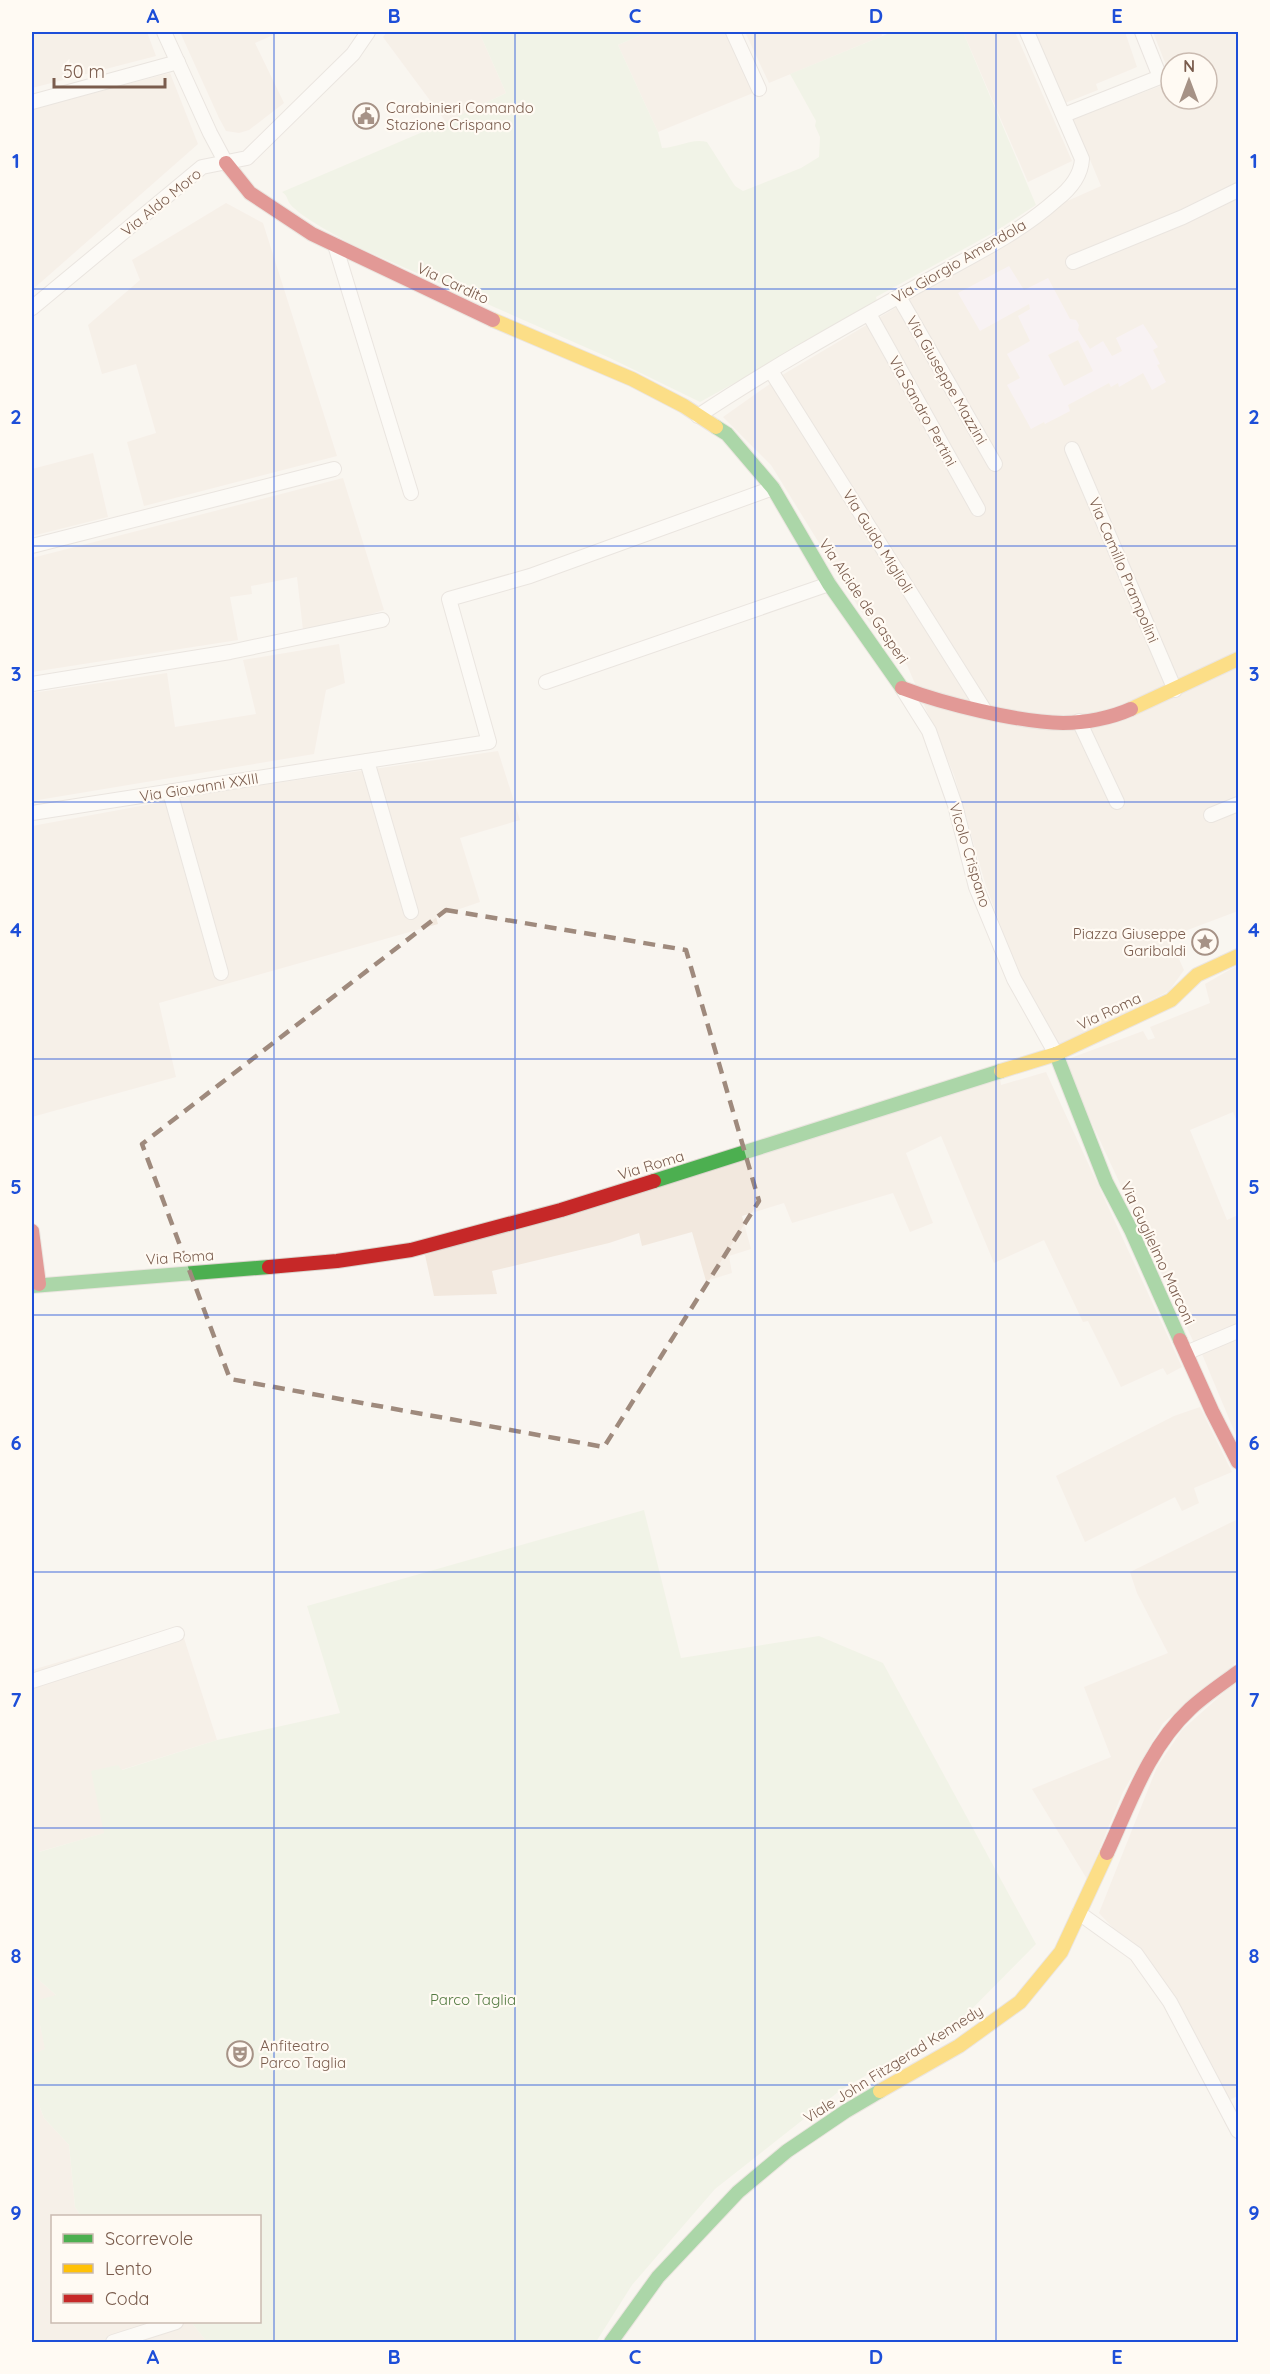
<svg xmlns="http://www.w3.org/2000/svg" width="1270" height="2374" font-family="Quicksand,sans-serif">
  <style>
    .residential { fill: #f2e8de }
    .education { fill: #f6eef6; fill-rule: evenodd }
    .green { fill: #e7f0db }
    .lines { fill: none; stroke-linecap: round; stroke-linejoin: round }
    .street-casing { stroke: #d7d1cb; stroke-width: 16 }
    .fast-casing { stroke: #d9d2cb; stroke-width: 16 }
    .slow-casing { stroke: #d9d2cb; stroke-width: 16 }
    .jam-casing { stroke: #d9d2cb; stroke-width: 16 }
    .street { stroke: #fefefd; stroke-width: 14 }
    .fast { stroke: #4caf50; stroke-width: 14 }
    .slow { stroke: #ffc107; stroke-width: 14 }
    .jam { stroke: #c62828; stroke-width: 14 }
    .marked { fill: none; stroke: #9f8a7d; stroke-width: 4.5; stroke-dasharray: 12 8; stroke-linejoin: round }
    .grid { fill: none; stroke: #1d4ed8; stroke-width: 1.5; stroke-opacity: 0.55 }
    .labels { text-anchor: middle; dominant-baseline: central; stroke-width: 4.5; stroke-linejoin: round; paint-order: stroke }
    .poi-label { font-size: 15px; fill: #7a5c4d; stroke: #fffaf3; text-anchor: start }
    .street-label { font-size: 15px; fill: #7a5c4d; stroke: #fffaf3 }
    .park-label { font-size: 15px; fill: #537a41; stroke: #fffaf3 }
    .neatline { fill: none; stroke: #1d4ed8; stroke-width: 2 }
    .grid-label { font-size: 20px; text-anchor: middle; font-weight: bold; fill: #1d4ed8 }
  </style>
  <rect width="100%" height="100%" fill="#f9f5f0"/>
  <!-- residential -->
  <g class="residential">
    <path d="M 32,32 L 147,32 L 156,56 L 32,88 Z"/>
    <path d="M 180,32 L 280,32 L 255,43 L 284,103 L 249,130 L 239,133 L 226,131 L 219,118 Z"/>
    <path d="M 387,32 L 479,32 L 506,93 L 446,122 L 383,37 Z"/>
    <path d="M 648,32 L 726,32 L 753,93 L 658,132 L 618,45 Z"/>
    <path d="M 745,32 L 881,32 L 882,36 L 769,83 Z"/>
    <path d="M 963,32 L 1015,32 L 1072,161 L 1028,182 Z"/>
    <path d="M 1034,32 L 1125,32 L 1137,67 L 1096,84 L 1098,90 L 1065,103 Z"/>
    <path d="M 1153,32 L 1238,32 L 1238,911 L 1169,937 L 1184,970 L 1169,991 L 1058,1047 L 1023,987 L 985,883 L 954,775 L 907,665 L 888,646 L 861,611 L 771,465 L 723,417 L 784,374 L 1040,222 L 1045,211 L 1101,186 L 1073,119 L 1171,82 L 1171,99 L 1207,99 L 1207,63 L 1171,63 L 1171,78 Z"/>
    <path d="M 170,73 L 198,144 L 32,290 L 32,109 Z"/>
    <path d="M 226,203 L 263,223 L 337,456 L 144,506 L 127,442 L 156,433 L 136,364 L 102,374 L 88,325 L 140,280 L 132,260 Z"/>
    <path d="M 93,453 L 108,517 L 32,536 L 32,469 Z"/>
    <path d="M 343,478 L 384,610 L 339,624 L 303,630 L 297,577 L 251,586 L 252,594 L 230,597 L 238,640 L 32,672 L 32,558 Z"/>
    <path d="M 339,644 L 345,683 L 326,690 L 314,754 L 32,801 L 32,693 L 167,673 L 175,727 L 256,714 L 243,660 Z"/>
    <path d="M 498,751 L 520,820 L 460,838 L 480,902 L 436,917 L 438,924 L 159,1003 L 176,1077 L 32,1117 L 32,826 L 222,791 Z"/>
    <path d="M 1238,965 L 1238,1124 L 1233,1112 L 1190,1130 L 1227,1220 L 1238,1215 L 1238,1327 L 1195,1345 L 1063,1061 L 1143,1031 L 1148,1040 L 1155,1038 L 1150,1027 L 1210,1003 L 1205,984 Z"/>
    <path d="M 1046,1072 L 1182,1367 L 1167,1375 L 1163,1368 L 1121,1387 L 1088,1321 L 1083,1322 L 1044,1240 L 994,1263 L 941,1136 L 906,1153 L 933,1223 L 910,1232 L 893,1193 L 792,1223 L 784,1203 L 742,1216 L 751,1249 L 729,1256 L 732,1273 L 706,1281 L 692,1232 L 642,1246 L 639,1233 L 609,1243 L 492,1271 L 497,1294 L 434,1296 L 425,1255 L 1000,1078 L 1001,1085 Z"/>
    <path d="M 1238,1339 L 1238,1440 L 1202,1354 Z"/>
    <path d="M 1200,1407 L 1232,1472 L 1194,1488 L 1199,1503 L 1182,1511 L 1175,1497 L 1085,1542 L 1056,1476 L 1174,1416 Z"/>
    <path d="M 1238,1519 L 1238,1661 L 1163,1723 L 1123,1792 L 1087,1879 L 1032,1789 L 1111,1757 L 1084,1687 L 1168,1653 L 1137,1593 L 1130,1572 Z"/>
    <path d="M 180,1626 L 217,1740 L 121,1770 L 105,1833 L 38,1852 L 32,1832 L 32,1670 Z"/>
    <path d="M 1238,1680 L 1238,2096 L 1227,2101 L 1150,1967 L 1099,1913 L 1157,1767 L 1182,1730 Z"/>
    <path d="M 32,1974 L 56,1995 L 40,2025 L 46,2050 L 32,2054 Z"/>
    <path d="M 32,2087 L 44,2118 L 69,2145 L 75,2207 L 81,2216 L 52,2216 L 52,2322 L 191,2322 L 207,2342 L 32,2342 Z"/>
  </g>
  <!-- education -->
  <path class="education" d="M 1009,266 L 1024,290 L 1048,278 L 1070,319 L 1076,320 L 1079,325 L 1078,330 L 1090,349 L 1103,341 L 1112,356 L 1122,351 L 1116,338 L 1143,324 L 1158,347 L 1153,350 L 1160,364 L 1157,365 L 1166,382 L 1152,390 L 1143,373 L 1119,387 L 1118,383 L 1111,387 L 1109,383 L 1068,405 L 1070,411 L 1045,424 L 1044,422 L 1031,429 L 1007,385 L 1020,378 L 1007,354 L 1030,341 L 1018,316 L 1030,309 L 1029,304 L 980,331 L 958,293 ZM 1078,340 L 1093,371 L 1064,386 L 1048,355 Z"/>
  <!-- green -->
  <g class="green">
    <path d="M 479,32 L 648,32 L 618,45 L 658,132 L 662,148 C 677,148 692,138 707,142 L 735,186 L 743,191 L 801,168 L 819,157 L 820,137 L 815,126 L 816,121 L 790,74 L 892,32 L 963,32 L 1036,205 L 993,233 L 876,297 L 878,304 L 700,402 L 610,358 L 353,245 C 336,235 302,218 290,204 C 287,200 288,196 282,192 L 446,122 L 506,93 Z"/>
    <path d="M 644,1510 L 681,1658 L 819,1636 L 883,1663 L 1036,1944 L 956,2025 L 842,2089 L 715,2189 L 632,2285 L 596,2342 L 207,2342 L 191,2322 L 260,2322 L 260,2216 L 81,2216 L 75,2207 L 69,2145 L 44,2118 L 32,2087 L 32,2054 L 45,2049 L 40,2025 L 38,2000 L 56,1995 L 32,1974 L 32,1832 L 39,1852 L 104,1833 L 91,1771 L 118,1765 L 122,1770 L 217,1740 L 340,1713 L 307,1606 Z"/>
  </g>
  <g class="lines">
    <!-- street casing -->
    <g class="street-casing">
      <g id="street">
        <path d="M 164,32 L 210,133 L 226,163"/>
        <path d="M 733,32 L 759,89"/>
        <path d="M 32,102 L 178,62"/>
        <path d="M 1064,115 L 1160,77 L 1142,32"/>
        <path d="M 335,245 L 411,493"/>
        <path d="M 1073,262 L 1183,217 L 1238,190"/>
        <path d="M 899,297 L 995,464"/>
        <path d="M 32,308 L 202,167 L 247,158 L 353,54 L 368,32"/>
        <path d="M 869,314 L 978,509"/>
        <path d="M 771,371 L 985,711"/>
        <path d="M 698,416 C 770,368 846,326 921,284 C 967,258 1017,235 1056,200 C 1069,190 1081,176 1082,159 L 1027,32"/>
        <path d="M 1072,449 L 1175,690"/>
        <path d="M 32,546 L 334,469"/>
        <path d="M 546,682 L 829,584"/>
        <path d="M 32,684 L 230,652 L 382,620"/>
        <path d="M 902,688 L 929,731 L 955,805 L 976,887 L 1014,979 L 1056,1054"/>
        <path d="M 1079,721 L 1117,802"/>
        <path d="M 367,761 L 411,912"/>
        <path d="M 170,792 L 221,973"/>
        <path d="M 32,813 L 489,742 L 449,599 L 530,576 L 773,488"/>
        <path d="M 1211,815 L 1238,804"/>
        <path d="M 1186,1353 L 1238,1331"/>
        <path d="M 32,1681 L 177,1634"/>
        <path d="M 1079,1913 L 1136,1954 L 1170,2002 L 1238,2131"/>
        <path d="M 113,2342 L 176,2322"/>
      </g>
    </g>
    <!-- fast casing -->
    <g class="fast-casing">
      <g id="fast">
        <path d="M 716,427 L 727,434 L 773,488 L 829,584 L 902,688"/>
        <path d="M 1056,1054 L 1106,1182 L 1131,1230 L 1180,1340"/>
        <path d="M 654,1181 L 1001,1071"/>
        <path d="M 32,1286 L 269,1267"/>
        <path d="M 611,2342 L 658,2277 L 738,2192 L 787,2151 L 846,2111 L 880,2091"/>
      </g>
    </g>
    <!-- slow casing -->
    <g class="slow-casing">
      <g id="slow">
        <path d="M 493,320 L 632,379 L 684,406 L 716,427"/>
        <path d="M 1131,709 L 1238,659"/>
        <path d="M 1001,1071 L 1056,1054 L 1171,1000 L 1197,975 L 1238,956"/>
        <path d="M 880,2091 L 959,2046 L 1020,2002 L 1061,1952 L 1107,1853"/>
      </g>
    </g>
    <!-- jam casing -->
    <g class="jam-casing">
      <g id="jam">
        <path d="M 226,163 L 250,193 L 312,234 L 493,320"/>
        <path d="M 902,688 C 944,704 1018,722 1063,723 C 1085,723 1111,718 1131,709"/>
        <path d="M 32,1231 L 39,1284"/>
        <path d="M 269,1267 L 337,1261 L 411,1250 L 561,1210 L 654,1181"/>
        <path d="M 1180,1340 L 1212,1411 L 1238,1462"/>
        <path d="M 1107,1853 C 1130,1803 1149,1747 1190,1709 C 1205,1695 1222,1684 1238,1672"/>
      </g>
    </g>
    <!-- street -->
    <use href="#street" class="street"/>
    <!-- fast -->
    <use href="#fast" class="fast"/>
    <!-- slow -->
    <use href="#slow" class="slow"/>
    <!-- jam -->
    <use href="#jam" class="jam"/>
  </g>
  <!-- marked area -->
  <path d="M0 0H1270V2374H0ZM 446,910 L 686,950 L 759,1201 L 604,1447 L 230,1379 L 142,1144 Z" fill="#f9f5f0" fill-opacity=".55" fill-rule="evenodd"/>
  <path class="marked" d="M 446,910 L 686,950 L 759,1201 L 604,1447 L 230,1379 L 142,1144 Z"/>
  <!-- grid -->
  <path class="grid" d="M 274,32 L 274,2342M 515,32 L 515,2342M 755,32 L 755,2342M 996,32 L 996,2342M 32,289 L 1238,289M 32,546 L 1238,546M 32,802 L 1238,802M 32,1059 L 1238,1059M 32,1315 L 1238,1315M 32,1572 L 1238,1572M 32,1828 L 1238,1828M 32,2085 L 1238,2085"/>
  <!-- icons -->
  <defs>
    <g id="civic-ring" transform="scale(1.35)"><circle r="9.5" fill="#fffaf3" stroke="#a69286" stroke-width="1.5"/><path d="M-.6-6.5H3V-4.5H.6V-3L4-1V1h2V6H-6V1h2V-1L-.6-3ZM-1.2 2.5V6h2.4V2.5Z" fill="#a69286"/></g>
    <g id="sight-ring" transform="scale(1.35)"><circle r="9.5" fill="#fffaf3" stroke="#a69286" stroke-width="1.5"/><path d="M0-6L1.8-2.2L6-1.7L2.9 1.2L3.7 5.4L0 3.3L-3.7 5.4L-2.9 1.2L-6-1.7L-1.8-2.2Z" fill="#a69286"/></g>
    <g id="theatre-ring" transform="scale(1.35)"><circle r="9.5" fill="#fffaf3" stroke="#a69286" stroke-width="1.5"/><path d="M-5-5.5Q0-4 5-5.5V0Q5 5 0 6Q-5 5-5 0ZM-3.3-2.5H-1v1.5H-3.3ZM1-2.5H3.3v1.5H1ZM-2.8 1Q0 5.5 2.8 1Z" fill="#a69286"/></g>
  </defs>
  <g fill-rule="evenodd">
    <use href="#civic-ring" x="366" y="116"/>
    <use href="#sight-ring" x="1205" y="942"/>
    <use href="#theatre-ring" x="240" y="2054"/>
  </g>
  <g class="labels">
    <!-- poi labels -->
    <g class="poi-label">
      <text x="386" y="107">Carabinieri Comando<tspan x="386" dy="17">Stazione Crispano</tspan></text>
      <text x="1186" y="933" text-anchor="end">Piazza Giuseppe<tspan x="1186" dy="17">Garibaldi</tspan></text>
      <text x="260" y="2045">Anfiteatro<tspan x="260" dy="17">Parco Taglia</tspan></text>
    </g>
    <!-- street labels -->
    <g class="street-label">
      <text transform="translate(161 202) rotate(-39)">Via Aldo Moro</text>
      <text transform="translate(959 261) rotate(-30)">Via Giorgio Amendola</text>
      <text transform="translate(453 283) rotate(25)">Via Cardito</text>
      <text transform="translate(947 380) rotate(60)">Via Giuseppe Mazzini</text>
      <text transform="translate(923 411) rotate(61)">Via Sandro Pertini</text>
      <text transform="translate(878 541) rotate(58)">Via Guido Miglioli</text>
      <text transform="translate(1124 570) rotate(67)">Via Camillo Prampolini</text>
      <text transform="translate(864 601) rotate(56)">Via Alcide de Gasperi</text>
      <text transform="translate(199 787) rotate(-9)">Via Giovanni XXIII</text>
      <text transform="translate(970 855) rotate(73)">Vicolo Crispano</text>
      <text transform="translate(1109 1011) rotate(-25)">Via Roma</text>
      <text transform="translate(651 1165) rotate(-17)">Via Roma</text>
      <text transform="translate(1158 1253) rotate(65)">Via Guglielmo Marconi</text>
      <text transform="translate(180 1257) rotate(-4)">Via Roma</text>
      <text transform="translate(893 2064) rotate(-32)">Viale John Fitzgerad Kennedy</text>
    </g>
    <!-- park labels -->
    <g class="park-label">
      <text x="473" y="1999">Parco Taglia</text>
    </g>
  </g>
  <!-- border -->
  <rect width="1270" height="2374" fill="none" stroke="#fffaf3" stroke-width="66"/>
  <!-- legend -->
  <rect x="51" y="2215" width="210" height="108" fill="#fffaf3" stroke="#cabbb1" stroke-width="1.5"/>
  <rect x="63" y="2234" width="30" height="9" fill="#4caf50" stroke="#cabbb1" stroke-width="1.5"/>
  <text x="105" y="2245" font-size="18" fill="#7a5c4d">Scorrevole</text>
  <rect x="63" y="2264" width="30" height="9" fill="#ffc107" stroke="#cabbb1" stroke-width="1.5"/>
  <text x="105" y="2275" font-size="18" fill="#7a5c4d">Lento</text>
  <rect x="63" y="2294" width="30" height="9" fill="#c62828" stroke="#cabbb1" stroke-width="1.5"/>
  <text x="105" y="2305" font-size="18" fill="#7a5c4d">Coda</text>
  <!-- north arrow -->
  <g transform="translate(1189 81)"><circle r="28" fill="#fffaf3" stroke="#cabbb1" stroke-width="1.5"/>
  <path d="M0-4.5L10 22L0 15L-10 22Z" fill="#a69286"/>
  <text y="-9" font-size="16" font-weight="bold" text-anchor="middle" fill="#7a5c4d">N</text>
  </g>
  <!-- scale -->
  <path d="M54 78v9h111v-9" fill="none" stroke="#7a5c4d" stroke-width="3"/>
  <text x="63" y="78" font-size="18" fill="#7a5c4d" stroke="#fffaf3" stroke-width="4.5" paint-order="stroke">50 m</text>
  <rect x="33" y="33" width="1204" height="2308" class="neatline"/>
  <g class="grid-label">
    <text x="153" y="23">A</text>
    <text x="394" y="23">B</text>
    <text x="635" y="23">C</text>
    <text x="876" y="23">D</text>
    <text x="1117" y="23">E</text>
    <text x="16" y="168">1</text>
    <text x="1254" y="168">1</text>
    <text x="16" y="424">2</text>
    <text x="1254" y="424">2</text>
    <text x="16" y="681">3</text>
    <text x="1254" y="681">3</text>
    <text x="16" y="937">4</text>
    <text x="1254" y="937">4</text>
    <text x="16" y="1194">5</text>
    <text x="1254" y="1194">5</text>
    <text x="16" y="1450">6</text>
    <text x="1254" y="1450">6</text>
    <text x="16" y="1707">7</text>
    <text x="1254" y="1707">7</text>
    <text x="16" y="1963">8</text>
    <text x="1254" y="1963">8</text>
    <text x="16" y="2220">9</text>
    <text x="1254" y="2220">9</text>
    <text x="153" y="2364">A</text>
    <text x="394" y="2364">B</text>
    <text x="635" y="2364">C</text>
    <text x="876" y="2364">D</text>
    <text x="1117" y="2364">E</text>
  </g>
</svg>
